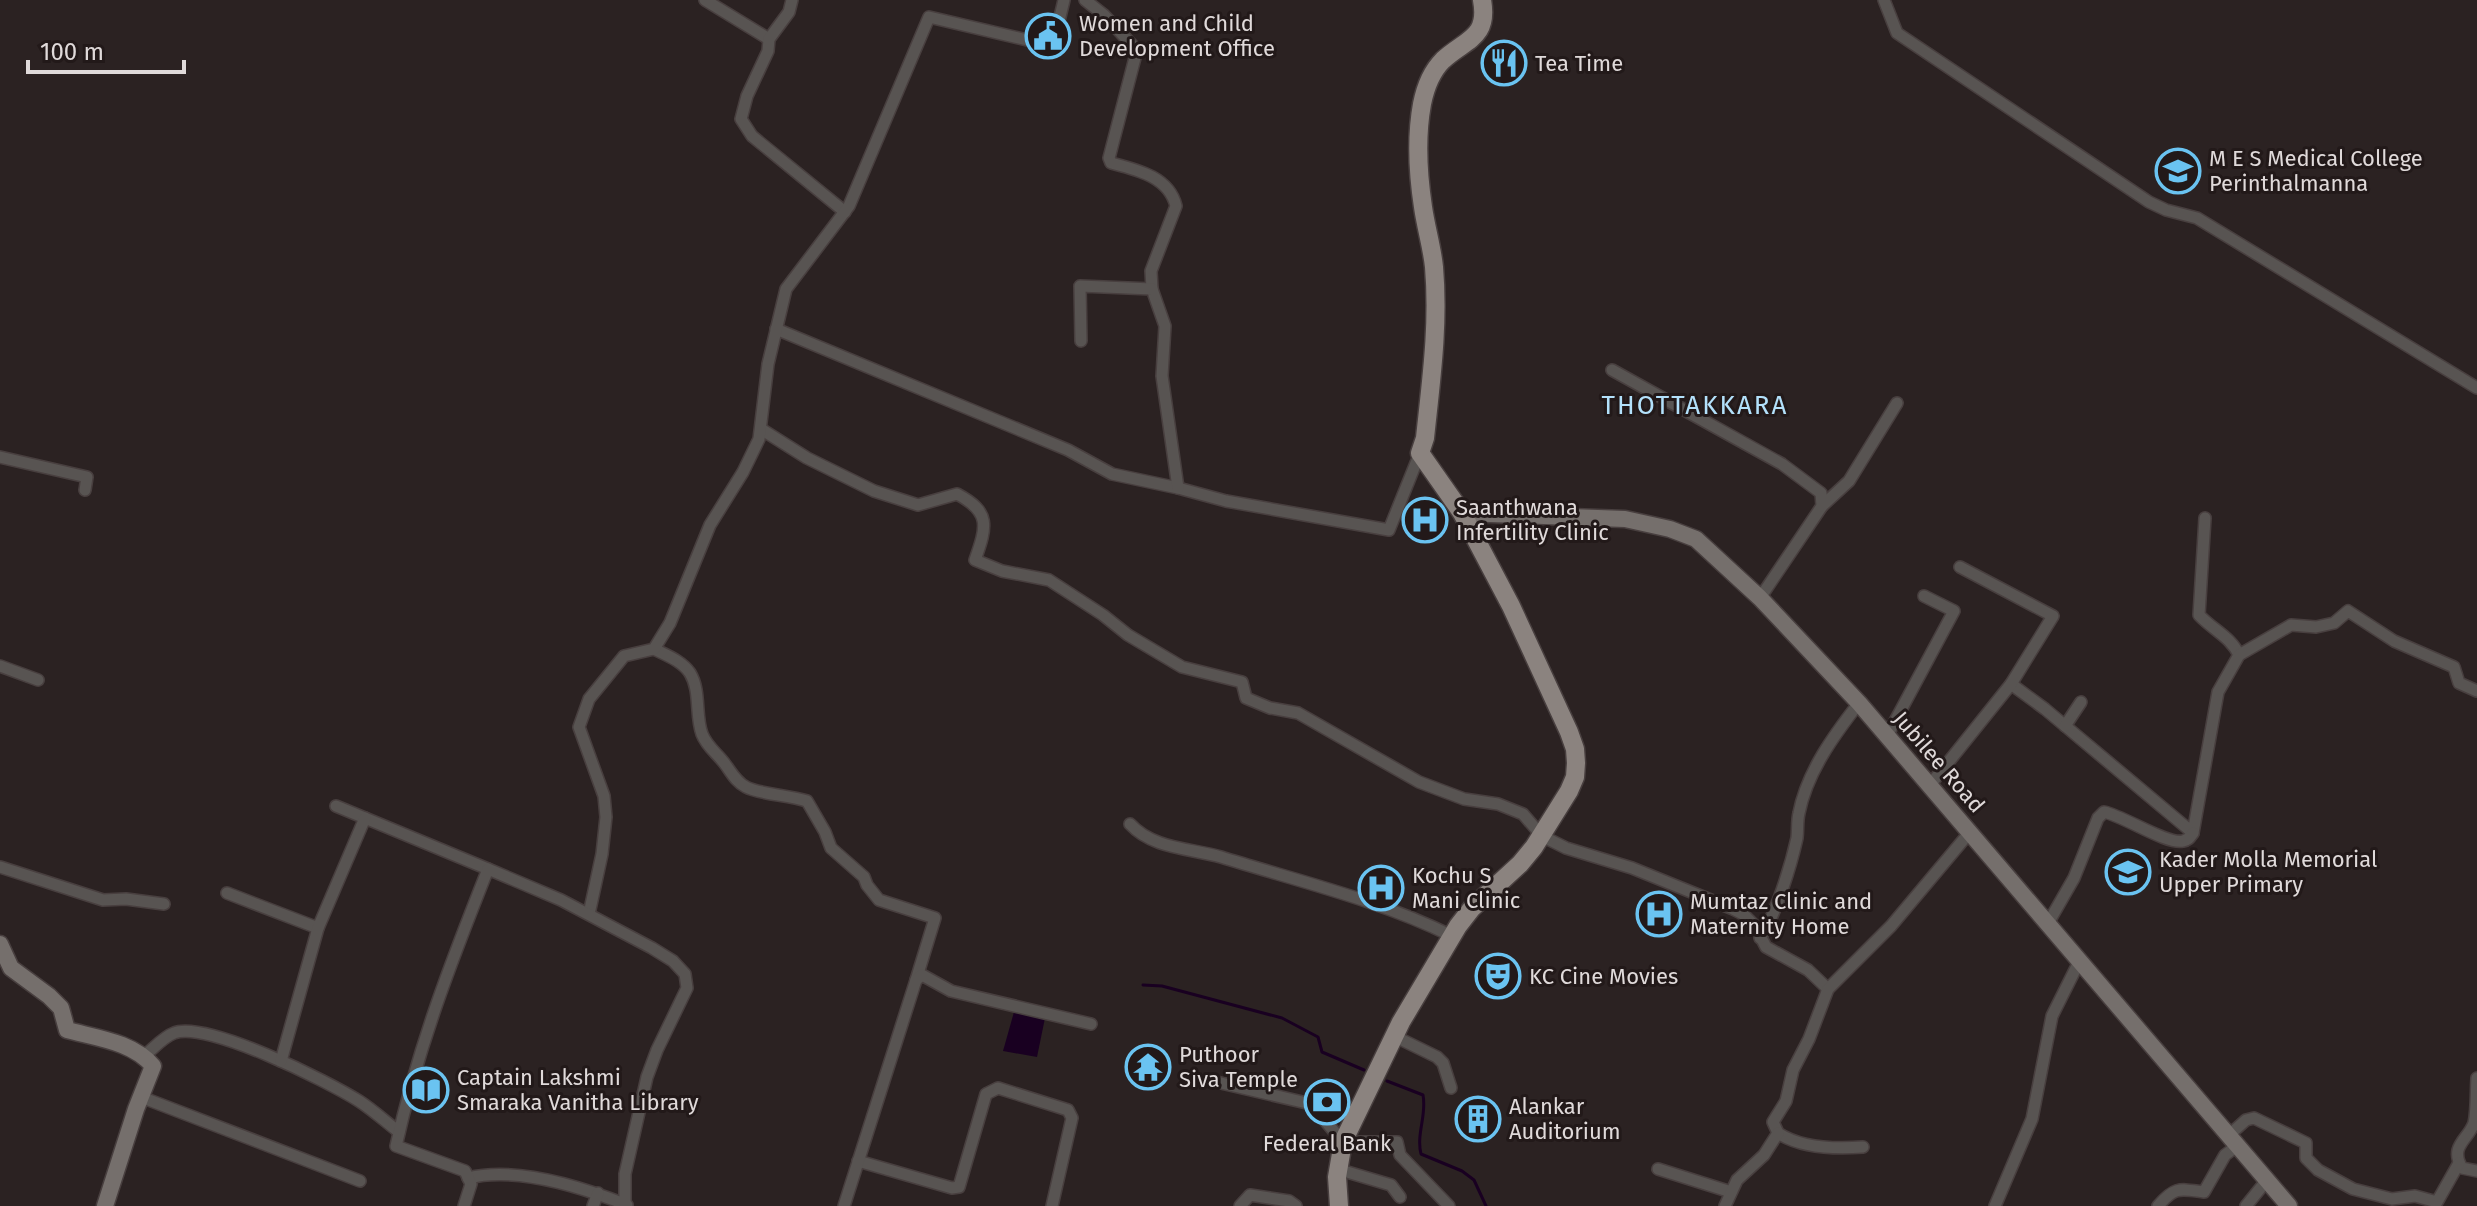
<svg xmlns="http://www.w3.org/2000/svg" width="2477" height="1206" font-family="'Fira Sans',sans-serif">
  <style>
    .water { fill: #190021 }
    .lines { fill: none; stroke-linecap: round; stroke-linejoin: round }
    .stream { stroke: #190021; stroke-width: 3 }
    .street-casing { stroke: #483f3f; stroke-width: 14 }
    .secondary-casing { stroke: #483f3f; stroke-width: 19 }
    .primary-casing { stroke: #483f3f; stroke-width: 21 }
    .street { stroke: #585452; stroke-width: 11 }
    .secondary { stroke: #756f6c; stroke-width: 16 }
    .primary { stroke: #8b837f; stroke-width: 18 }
    .labels { text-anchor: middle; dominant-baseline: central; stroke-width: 6; stroke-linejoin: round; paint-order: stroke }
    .poi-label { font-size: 22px; fill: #e0dada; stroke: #221919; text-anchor: start }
    .street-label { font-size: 22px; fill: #e0dada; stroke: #221919 }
    .quarter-label { font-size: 26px; letter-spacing: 2px; fill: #b3e1fb; stroke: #221919 }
  </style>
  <rect width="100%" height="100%" fill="#2b2222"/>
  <!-- water -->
  <path class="water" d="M 1014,1012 L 1045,1018 L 1037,1057 L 1003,1051 Z"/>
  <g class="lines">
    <!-- stream -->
    <g class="stream">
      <path d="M 1143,985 L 1162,986 L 1282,1018 L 1318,1037 L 1322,1052 L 1364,1070"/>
      <path d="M 1387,1081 L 1423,1095 C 1427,1115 1416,1134 1421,1154 L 1462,1171 L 1474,1180 L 1486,1206"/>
    </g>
    <!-- street casing -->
    <g class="street-casing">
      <g id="street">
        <path d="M 705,0 L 769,39"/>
        <path d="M 792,0 L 789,12 L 769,39 L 768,51 L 747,96 L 741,119 L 752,136 L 845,212"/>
        <path d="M 1085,0 L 1104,15 L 1135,48 L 1136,54 L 1109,158 L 1111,163 C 1138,170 1169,177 1176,206 L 1151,271 L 1152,289"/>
        <path d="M 1884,0 L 1897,33 L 2149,202 L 2166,210 L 2197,218 L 2477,388"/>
        <path d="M 776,329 L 1068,450 L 1112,474 L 1178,488 L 1226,501 L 1389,530 L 1420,453"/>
        <path d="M 1081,341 L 1080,286 L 1152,289 L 1165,326 L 1162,376 L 1178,488"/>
        <path d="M 1612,370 L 1782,464 L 1821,493 L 1822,506 L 1760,598"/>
        <path d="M 761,429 L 807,458 L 874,491 L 918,505 L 957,494 C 991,512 987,526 975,560 L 1002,571 L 1049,580 L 1103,615 L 1128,635 L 1182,667 L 1242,682 L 1246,698 L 1270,708 L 1298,713 L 1419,782 L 1464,799 L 1498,804 L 1523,814 L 1542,836 L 1566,848 L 1632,868 L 1733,909 L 1743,914 L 1755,926 L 1766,947 L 1808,970 L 1828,989"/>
        <path d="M 0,457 L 87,477 L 85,490"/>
        <path d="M 1822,506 L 1849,481 L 1897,403"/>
        <path d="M 2205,518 L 2199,615 C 2213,630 2231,637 2239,655"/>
        <path d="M 654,649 C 666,655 682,661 690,673 C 701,691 695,715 702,734 C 707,747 717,753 725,764 C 731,772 736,782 746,787 C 758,794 789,795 807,801 L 825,832 L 831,848 L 864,877 L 867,885 L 879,900 L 935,918 L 916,980"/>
        <path d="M 0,666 L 38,680"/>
        <path d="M 2011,684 L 2045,709 L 2193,833 L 2218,692 L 2239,655 L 2291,625 L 2316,627 L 2334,623 L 2348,611 L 2394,641 L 2454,667 L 2459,683 L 2477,691"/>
        <path d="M 2065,726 L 2081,702"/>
        <path d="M 1887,736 L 1954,611 L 1924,596"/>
        <path d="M 1930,785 L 2011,684 L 2053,616 L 1960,567"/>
        <path d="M 336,806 L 488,869"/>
        <path d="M 1130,824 C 1153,849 1190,848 1221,857 C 1298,881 1379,900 1452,936"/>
        <path d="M 0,867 L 103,900 L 126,899 L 164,904"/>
        <path d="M 227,893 L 318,928"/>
        <path d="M 589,914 L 602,854 L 606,817 L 604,796 L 579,727 L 589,699 L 624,656 L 654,649 L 670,623 L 710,525 L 743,472 L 759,439 L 768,364 L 786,289 L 849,206 L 929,17 L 1053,46 L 1064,0"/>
        <path d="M 2047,925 L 2074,878 L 2098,818 L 2104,812 C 2124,816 2167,845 2183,841 C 2189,840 2190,837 2193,833"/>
        <path d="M 1760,938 C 1776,915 1791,865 1797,838 C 1798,830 1797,821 1799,813 C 1807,772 1834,735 1859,703"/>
        <path d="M 1394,1036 L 1437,1057 L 1443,1063 L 1451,1088"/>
        <path d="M 144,1056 C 153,1049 163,1037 174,1033 C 206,1020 329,1082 359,1101 C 373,1110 386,1122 399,1132"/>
        <path d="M 281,1061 L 318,928 L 365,818"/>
        <path d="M 2477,1078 C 2476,1091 2477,1110 2474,1123 C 2468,1140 2449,1146 2462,1168 L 2477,1171"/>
        <path d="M 1208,1080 L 1311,1104 L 1343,1142 L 1397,1142 L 1400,1155 L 1449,1206"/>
        <path d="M 141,1097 L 360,1181"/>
        <path d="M 2228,1136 L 2246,1120 L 2254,1118 L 2306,1143 L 2306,1158 L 2318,1170 L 2353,1189 L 2392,1199 L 2415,1196 L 2437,1202 L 2459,1163"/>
        <path d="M 1863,1147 C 1836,1149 1801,1148 1778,1133 L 1773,1122 L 1786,1101 L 1793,1070 L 1809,1039 L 1828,989 L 1891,926 L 1970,832"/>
        <path d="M 858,1161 L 952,1188 L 959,1187 L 986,1094 L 998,1088 L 1068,1110 L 1072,1118 L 1052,1206"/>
        <path d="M 1337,1169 L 1391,1185 L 1400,1197"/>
        <path d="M 1658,1169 L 1731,1192"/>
        <path d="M 468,1178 C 517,1166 582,1187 627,1205"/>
        <path d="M 464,1206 L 471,1184 L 465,1171 L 396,1146 C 418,1047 451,962 488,869 L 561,900 L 652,948 L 673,961 L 685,974 L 687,988 L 657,1050 L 647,1077 L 625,1174 L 625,1204"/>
        <path d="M 593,1206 L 598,1193"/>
        <path d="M 844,1206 L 916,980 L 922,975 L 951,991 L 1091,1024"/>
        <path d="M 1240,1206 L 1250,1195 L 1289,1201 L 1296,1206"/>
        <path d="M 1725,1206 L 1737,1180 L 1764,1155 L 1778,1133"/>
        <path d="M 1995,1206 L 2032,1119 L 2052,1016 L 2079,962"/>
        <path d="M 2158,1206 C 2175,1186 2180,1189 2204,1192 L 2225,1155 L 2237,1146"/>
        <path d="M 2246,1206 L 2267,1180"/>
      </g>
    </g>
    <!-- secondary casing -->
    <g class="secondary-casing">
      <g id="secondary">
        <path d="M 1462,513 L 1625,519 L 1670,529 L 1696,539 L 1760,598 L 1859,703 L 2289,1206"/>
        <path d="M 0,944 L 11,968 L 49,996 L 61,1008 L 67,1030 C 97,1038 133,1042 153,1066 L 136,1109 L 105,1206"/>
      </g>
    </g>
    <!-- primary casing -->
    <g class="primary-casing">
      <path id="primary" d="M 1339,1206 L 1337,1177 L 1343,1142 L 1401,1022 L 1458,926 L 1472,908 L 1520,864 L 1534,847 L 1569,791 L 1575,777 L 1576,763 L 1575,749 L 1569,732 L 1511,606 L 1462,513 L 1420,453 L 1425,438 C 1431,381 1439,325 1434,267 C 1432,247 1426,228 1423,207 C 1418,174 1416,137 1422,104 C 1425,89 1432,71 1443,60 C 1466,39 1489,38 1482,0"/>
    </g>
    <!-- street -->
    <use href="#street" class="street"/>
    <!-- secondary -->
    <use href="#secondary" class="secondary"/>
    <!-- primary -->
    <use href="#primary" class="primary"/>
  </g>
  <!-- icons -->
  <defs>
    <g id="civic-ring" transform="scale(2.3)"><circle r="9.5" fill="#221919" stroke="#6ac3f1" stroke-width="1.5"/><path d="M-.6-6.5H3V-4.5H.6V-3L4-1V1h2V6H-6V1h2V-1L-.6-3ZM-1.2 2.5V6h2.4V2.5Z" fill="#6ac3f1"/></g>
    <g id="restaurant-ring" transform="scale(2.3)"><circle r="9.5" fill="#221919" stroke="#6ac3f1" stroke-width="1.5"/><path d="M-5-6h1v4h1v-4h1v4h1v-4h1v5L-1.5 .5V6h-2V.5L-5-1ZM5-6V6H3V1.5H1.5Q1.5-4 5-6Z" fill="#6ac3f1"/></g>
    <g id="school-ring" transform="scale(2.3)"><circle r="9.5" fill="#221919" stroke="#6ac3f1" stroke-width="1.5"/><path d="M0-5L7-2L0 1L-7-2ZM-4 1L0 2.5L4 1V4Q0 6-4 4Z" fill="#6ac3f1"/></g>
    <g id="hospital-ring" transform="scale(2.3)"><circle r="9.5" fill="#221919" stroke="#6ac3f1" stroke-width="1.5"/><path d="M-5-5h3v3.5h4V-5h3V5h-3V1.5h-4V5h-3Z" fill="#6ac3f1"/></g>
    <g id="theatre-ring" transform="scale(2.3)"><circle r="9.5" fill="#221919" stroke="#6ac3f1" stroke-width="1.5"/><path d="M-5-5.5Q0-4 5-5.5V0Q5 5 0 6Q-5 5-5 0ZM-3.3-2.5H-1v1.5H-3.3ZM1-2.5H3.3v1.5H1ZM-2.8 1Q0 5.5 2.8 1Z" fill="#6ac3f1"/></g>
    <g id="temple-ring" transform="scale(2.3)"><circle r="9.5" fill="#221919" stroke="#6ac3f1" stroke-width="1.5"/><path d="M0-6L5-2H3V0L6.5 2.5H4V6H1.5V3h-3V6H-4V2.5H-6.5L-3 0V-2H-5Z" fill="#6ac3f1"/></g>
    <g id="library-ring" transform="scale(2.3)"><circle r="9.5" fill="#221919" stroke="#6ac3f1" stroke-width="1.5"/><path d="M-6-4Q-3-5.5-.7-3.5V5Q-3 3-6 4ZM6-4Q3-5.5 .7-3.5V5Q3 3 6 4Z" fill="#6ac3f1"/></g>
    <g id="bank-ring" transform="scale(2.3)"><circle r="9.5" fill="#221919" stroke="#6ac3f1" stroke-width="1.5"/><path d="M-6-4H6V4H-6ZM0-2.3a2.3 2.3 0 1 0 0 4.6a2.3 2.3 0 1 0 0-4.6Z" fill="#6ac3f1"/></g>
    <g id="building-ring" transform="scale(2.3)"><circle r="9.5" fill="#221919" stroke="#6ac3f1" stroke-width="1.5"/><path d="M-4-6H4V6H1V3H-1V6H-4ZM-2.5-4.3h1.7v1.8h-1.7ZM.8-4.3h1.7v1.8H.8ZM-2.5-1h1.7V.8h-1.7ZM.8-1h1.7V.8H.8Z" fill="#6ac3f1"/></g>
  </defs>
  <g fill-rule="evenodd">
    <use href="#civic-ring" x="1048" y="36"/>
    <use href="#restaurant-ring" x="1504" y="63"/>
    <use href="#school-ring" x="2178" y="171"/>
    <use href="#hospital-ring" x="1425" y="520"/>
    <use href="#school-ring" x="2128" y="872"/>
    <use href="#hospital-ring" x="1381" y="888"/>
    <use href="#hospital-ring" x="1659" y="914"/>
    <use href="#theatre-ring" x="1498" y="976"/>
    <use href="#temple-ring" x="1148" y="1067"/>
    <use href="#library-ring" x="426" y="1090"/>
    <use href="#bank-ring" x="1327" y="1102"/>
    <use href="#building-ring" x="1478" y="1119"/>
  </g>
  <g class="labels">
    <!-- poi labels -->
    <g class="poi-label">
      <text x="1079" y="23">Women and Child<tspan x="1079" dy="25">Development Office</tspan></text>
      <text x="1535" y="63">Tea Time</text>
      <text x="2209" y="158">M E S Medical College<tspan x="2209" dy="25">Perinthalmanna</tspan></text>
      <text x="1456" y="507">Saanthwana<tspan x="1456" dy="25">Infertility Clinic</tspan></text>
      <text x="2159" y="859">Kader Molla Memorial<tspan x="2159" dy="25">Upper Primary</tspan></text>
      <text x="1412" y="875">Kochu S<tspan x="1412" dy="25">Mani Clinic</tspan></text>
      <text x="1690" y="901">Mumtaz Clinic and<tspan x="1690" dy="25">Maternity Home</tspan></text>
      <text x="1529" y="976">KC Cine Movies</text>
      <text x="1179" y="1054">Puthoor<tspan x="1179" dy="25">Siva Temple</tspan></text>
      <text x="457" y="1077">Captain Lakshmi<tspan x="457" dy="25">Smaraka Vanitha Library</tspan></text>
      <text x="1509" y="1106">Alankar<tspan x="1509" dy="25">Auditorium</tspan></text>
      <text x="1327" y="1143" text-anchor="middle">Federal Bank</text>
    </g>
    <!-- street labels -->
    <g class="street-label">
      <text transform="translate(1939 762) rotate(49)">Jubilee Road</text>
    </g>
    <!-- quarter labels -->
    <g class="quarter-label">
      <text x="1695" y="405">THOTTAKKARA</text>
    </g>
  </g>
  <!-- scale -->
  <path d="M28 60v12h156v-12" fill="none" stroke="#e0dada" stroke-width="4"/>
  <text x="40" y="60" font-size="24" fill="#e0dada" stroke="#221919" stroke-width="6" paint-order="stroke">100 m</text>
</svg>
